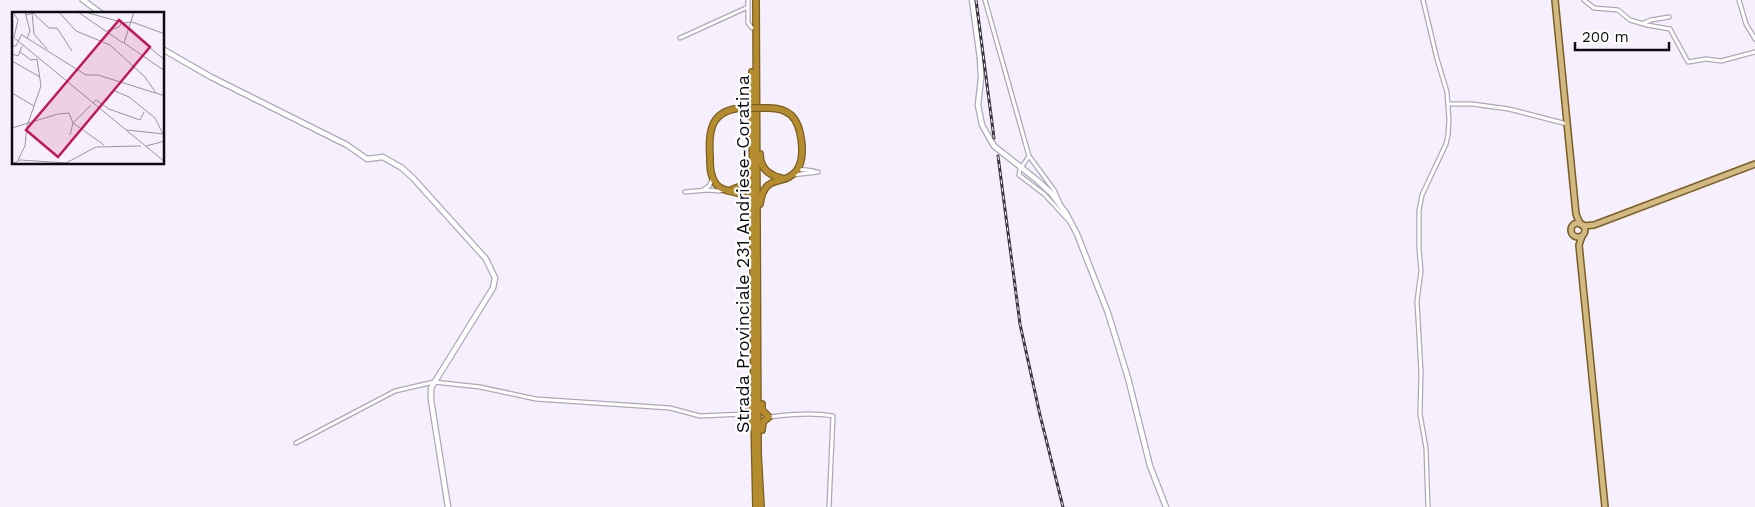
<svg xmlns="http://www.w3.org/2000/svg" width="1755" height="507" font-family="'Work Sans',sans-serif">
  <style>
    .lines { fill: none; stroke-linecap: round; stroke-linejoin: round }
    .street-casing { stroke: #afa7b8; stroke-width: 5.5 }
    .secondary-casing { stroke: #afa7b8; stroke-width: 7 }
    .primary-casing { stroke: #7a5e23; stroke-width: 8 }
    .highway-casing { stroke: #7a5e23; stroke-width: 8 }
    .street { stroke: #fff; stroke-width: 3 }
    .secondary { stroke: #fff; stroke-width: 4.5 }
    .primary { stroke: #d2b981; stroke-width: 5 }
    .highway { stroke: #b48b2d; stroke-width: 5.5 }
    .rail-casing { stroke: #3a363e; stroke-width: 3 }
    .rail { stroke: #fff; stroke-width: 1; stroke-dasharray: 4; stroke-linecap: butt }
    .highway-bridge-casing { stroke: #7a5e23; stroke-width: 8; stroke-linecap: butt }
    .highway-bridge { stroke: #b48b2d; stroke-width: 5.5 }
    .labels { text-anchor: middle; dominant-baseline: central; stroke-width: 4.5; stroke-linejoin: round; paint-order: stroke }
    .street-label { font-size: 18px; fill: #0d0a10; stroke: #fff }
    .inset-road { fill: none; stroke: #99949f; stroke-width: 1 }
    .view { fill: #c2185b; fill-opacity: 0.15; stroke: #c2185b; stroke-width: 2.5 }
    .inset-edge { fill: none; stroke: #0d0a10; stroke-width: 2.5 }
  </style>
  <rect width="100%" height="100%" fill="#f6f0fe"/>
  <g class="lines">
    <!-- street casing -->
    <g class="street-casing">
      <g id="street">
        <path d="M 748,0 L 748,23 L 752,28"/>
        <path d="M 985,0 L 1029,156 L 1054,190 L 1060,203"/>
        <path d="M 1423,0 L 1437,59 L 1447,92 L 1449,120 L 1448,135 L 1446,144 L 1422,195 L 1419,211 L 1419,248 L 1421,271 L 1417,301 L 1421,372 L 1420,414 L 1426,448 L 1428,507"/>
        <path d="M 1584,0 L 1594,8 L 1618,10 L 1630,20 L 1647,25 L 1670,29 L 1688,62 L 1706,59 L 1721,61 L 1755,52"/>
        <path d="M 1739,0 L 1746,24 L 1755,39"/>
        <path d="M 1644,23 L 1651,20 L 1669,17"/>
        <path d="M 680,38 L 748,7"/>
        <path d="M 1449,104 L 1472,104 L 1509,109 L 1567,124"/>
        <path d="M 1023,165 L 1029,156"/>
        <path d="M 798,169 L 814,171"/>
        <path d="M 1020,169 L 1019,175 L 1044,194 L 1069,221"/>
        <path d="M 792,175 L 818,172"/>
        <path d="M 703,190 L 709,186 L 712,180"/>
        <path d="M 685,192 L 707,190 L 719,191 L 724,190"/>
        <path d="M 769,417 C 791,414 812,412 833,416 L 829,507"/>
        <path d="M 296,443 L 395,391 L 434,382 L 480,387 L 536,399 L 670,408 L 700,416 L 745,414"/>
      </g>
    </g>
    <!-- secondary casing -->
    <g class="secondary-casing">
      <g id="secondary">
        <path d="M 83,0 L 102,14"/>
        <path d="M 972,0 L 980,58 L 981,78 L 978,105 L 982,125 L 994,146 L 1037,180 L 1051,193 L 1066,213 L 1077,234 L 1108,313 L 1128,378 L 1150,466 L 1166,507"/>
        <path d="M 164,50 L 211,77 L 347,145 L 367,159 L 383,157 L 402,168 L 413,178 L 486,259 L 495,278 L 493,288 L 431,388 L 431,400 L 448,507"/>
      </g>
    </g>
    <!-- primary casing -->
    <g class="primary-casing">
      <g id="primary">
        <path d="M 1555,0 L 1576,214 L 1580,224"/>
        <circle cx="1578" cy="230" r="7"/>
        <path d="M 1583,226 L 1594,225 L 1755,164"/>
        <path d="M 1582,236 L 1579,245 L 1605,507"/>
      </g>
    </g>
    <!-- highway casing -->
    <g class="highway-casing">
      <g id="highway">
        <path d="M 756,0 L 758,454 L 761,507"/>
        <path d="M 752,72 L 754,414 L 756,507"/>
        <path d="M 744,108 C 711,109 708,130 710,157 C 710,166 710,176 716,184 C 726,196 744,187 751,206"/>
        <path d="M 760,154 C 760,168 768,175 781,178"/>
        <path d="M 731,190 L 746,184 L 750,175"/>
        <path d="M 760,204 C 765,171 784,188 797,170 C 806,157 802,125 791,115 C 784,109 777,108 769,108"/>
        <path d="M 752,404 L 750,410 L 745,414 L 750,416 L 753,423"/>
        <path d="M 762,430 L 763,422 L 769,417 L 762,410 L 762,404"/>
      </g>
    </g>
    <!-- street -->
    <use href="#street" class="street"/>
    <!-- secondary -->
    <use href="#secondary" class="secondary"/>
    <!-- primary -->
    <use href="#primary" class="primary"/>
    <!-- highway -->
    <use href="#highway" class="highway"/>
    <!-- rail casing -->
    <g class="rail-casing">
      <g id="rail">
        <path d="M 976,0 L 994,138"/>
        <path d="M 998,156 L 1020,324 L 1040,415 L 1063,507"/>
      </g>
    </g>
    <!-- rail -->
    <use href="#rail" class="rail"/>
    <!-- highway-bridge casing -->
    <g class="highway-bridge-casing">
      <path id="highway-bridge" d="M 744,108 L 769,108"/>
    </g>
    <!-- highway-bridge -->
    <use href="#highway-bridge" class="highway-bridge"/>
  </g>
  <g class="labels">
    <!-- street labels -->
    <g class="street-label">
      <text transform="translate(742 254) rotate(-90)">Strada Provinciale 231 Andriese-Coratina</text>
    </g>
  </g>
  <!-- overview -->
  <g transform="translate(12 12)">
    <rect width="152" height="152" fill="#f6f0fe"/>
    <path class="inset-road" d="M 1,0 L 6,8 L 2,25M 13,0 L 18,19 L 15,26M 47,0 L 64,19 L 98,33 L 133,65 L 144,81M 66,0 L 111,31M 73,0 L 112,11 L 120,10 L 153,22M 20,1 L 22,22 L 35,37M 14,3 L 21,1 L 37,16 L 45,16 L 60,39M 95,19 L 107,15 L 110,10M 10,23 L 74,63 L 86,63 L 153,84M 0,24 L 153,150M 112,31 L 153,59M 112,31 L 122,0M 0,34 L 4,34 L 10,22M 138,36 L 153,48M 8,40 L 19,48 L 25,47M 0,42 L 6,44 L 10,34M 0,49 L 28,65M 103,79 L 117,85 L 143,106 L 151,122M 0,81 L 22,94M 81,91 L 84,88 L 97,97 L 128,108 L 132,100M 0,116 L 46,102 L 57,101 L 61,111 L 92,133M 115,118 L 152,122M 58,123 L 61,111 L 79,93M 134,134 L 153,129M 6,148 L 13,134 L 15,114 L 29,74 L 25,47M 0,152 L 8,148 L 54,151 L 84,135 L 129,134"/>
    <path class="view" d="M 107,8 L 138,35 L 46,145 L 14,118 Z"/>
    <rect width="152" height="152" class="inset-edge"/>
  </g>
  <!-- scale -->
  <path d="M1575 42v8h94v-8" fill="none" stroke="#0d0a10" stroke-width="2.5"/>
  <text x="1582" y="42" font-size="15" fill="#0d0a10" stroke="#ffffff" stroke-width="4" paint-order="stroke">200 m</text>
</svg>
